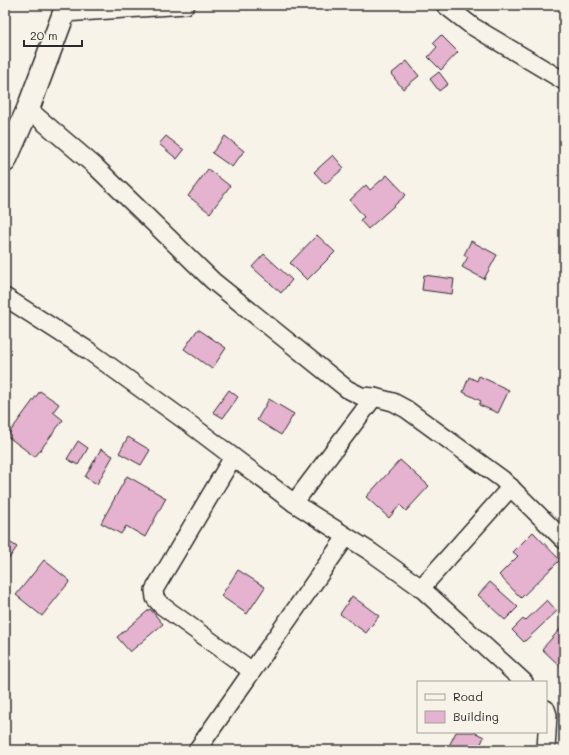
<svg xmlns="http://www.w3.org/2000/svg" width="569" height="755" font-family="Mali,sans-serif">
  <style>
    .building { fill: #e5b2cf; stroke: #2b2b2b }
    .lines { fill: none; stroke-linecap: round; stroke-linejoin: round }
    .minor-casing { stroke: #2b2b2b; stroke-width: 20 }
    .secondary-casing { stroke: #2b2b2b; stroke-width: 25 }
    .minor { stroke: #f7f3e8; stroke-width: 17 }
    .secondary { stroke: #f7f3e8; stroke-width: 22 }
  </style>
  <rect width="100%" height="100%" fill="#f7f3e8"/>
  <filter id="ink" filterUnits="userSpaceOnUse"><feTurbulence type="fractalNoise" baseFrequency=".025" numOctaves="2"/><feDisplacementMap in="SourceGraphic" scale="8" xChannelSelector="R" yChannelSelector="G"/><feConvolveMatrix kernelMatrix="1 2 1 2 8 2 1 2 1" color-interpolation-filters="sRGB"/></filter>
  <g filter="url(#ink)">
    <!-- building -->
    <g class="building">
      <path d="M 441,35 L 458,52 L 441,70 L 428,57 L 437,47 L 433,43 Z"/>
      <path d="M 407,61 L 419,76 L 403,89 L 391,74 Z"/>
      <path d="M 439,72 L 448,84 L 439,91 L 430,79 Z"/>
      <path d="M 166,136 L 184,150 L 177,159 L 159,144 Z"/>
      <path d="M 225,136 L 244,151 L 232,167 L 212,153 Z"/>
      <path d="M 333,155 L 344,168 L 325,184 L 314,172 Z"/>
      <path d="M 208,169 L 230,186 L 210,213 L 188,196 Z"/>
      <path d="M 387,175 L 406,195 L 368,229 L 360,220 L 364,217 L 350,200 L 366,185 L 370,190 Z"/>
      <path d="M 317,235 L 335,252 L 307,280 L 290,263 Z"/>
      <path d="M 471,241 L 497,255 L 484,279 L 462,267 L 468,257 L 464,255 Z"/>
      <path d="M 264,254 L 292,280 L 281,293 L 252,267 Z"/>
      <path d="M 424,275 L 454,279 L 452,294 L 422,290 Z"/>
      <path d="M 198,329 L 226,348 L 212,369 L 184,349 Z"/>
      <path d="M 479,376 L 509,390 L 498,413 L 479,405 L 481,401 L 463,392 L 469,377 L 477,381 Z"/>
      <path d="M 229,390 L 238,397 L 223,418 L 213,412 Z"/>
      <path d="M 40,391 L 59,404 L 53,412 L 63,420 L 35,457 L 7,436 Z"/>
      <path d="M 269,399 L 294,414 L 281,435 L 257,420 Z"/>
      <path d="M 128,437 L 150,450 L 141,465 L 119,453 Z"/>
      <path d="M 78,441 L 88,448 L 78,465 L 67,459 Z"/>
      <path d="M 101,449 L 113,456 L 97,484 L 85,477 Z"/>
      <path d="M 400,460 L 429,486 L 406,511 L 400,505 L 389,518 L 366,497 Z"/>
      <path d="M 127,476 L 166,498 L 145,537 L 126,526 L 121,534 L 101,523 Z"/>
      <path d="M 533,532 L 560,560 L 521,598 L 499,575 L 518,556 L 513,552 Z"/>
      <path d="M 5,539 L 17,547 L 5,564 Z"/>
      <path d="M 44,560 L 70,581 L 42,616 L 16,595 Z"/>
      <path d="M 238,570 L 265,587 L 247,614 L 221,596 Z"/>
      <path d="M 490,582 L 518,607 L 505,620 L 478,595 Z"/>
      <path d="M 352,596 L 379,616 L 366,633 L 340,614 Z"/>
      <path d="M 547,600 L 557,611 L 524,642 L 512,630 L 523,619 L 525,621 Z"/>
      <path d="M 150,609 L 163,624 L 130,652 L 117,637 Z"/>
      <path d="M 562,627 L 564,628 L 564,670 L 542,649 Z"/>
      <path d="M 456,732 L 474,732 L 484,737 L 478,750 L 447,750 Z"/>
    </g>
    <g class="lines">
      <!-- minor casing -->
      <g class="minor-casing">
        <g id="minor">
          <path d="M 445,5 L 472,26 L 564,81"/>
          <path d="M 64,13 L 186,5"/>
          <path d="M 28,109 L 96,167 L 213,281 L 347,389 L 361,396 L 374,397 L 393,402 L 406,409 L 502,479 L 564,540"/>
          <path d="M 5,297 L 89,351 L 191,425 L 294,503 L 371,552 L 421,588 L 524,682"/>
          <path d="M 233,457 L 154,590 L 155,598 L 161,605 L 252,671"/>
          <path d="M 294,503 L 374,397"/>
          <path d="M 421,588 L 511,487"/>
          <path d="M 197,750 L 346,537"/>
          <path d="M 546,750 L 548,715 L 546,709"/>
        </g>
      </g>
      <!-- secondary casing -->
      <g class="secondary-casing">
        <path id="secondary" d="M 5,161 L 28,109 L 67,5"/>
      </g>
      <!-- minor -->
      <use href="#minor" class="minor"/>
      <!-- secondary -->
      <use href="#secondary" class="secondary"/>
    </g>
  </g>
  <!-- margin -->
  <rect width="569" height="755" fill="none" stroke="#f7f3e8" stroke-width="20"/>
  <rect x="10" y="10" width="549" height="735" fill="none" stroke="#2b2b2b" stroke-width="1.5" filter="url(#ink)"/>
  <!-- legend -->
  <rect x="417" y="681" width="130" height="52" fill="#f7f3e8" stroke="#a5a39c"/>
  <rect x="425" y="694" width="20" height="6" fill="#f7f3e8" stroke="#a5a39c"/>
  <text x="453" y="701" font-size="12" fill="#2b2b2b">Road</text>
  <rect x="425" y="711" width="20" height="12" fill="#e5b2cf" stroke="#a5a39c"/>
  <text x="453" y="721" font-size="12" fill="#2b2b2b">Building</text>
  <!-- scale -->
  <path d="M24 40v6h58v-6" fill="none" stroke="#2b2b2b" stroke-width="2"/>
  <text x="30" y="40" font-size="12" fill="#2b2b2b" stroke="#f7f3e8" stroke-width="3" paint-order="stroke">20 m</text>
</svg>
